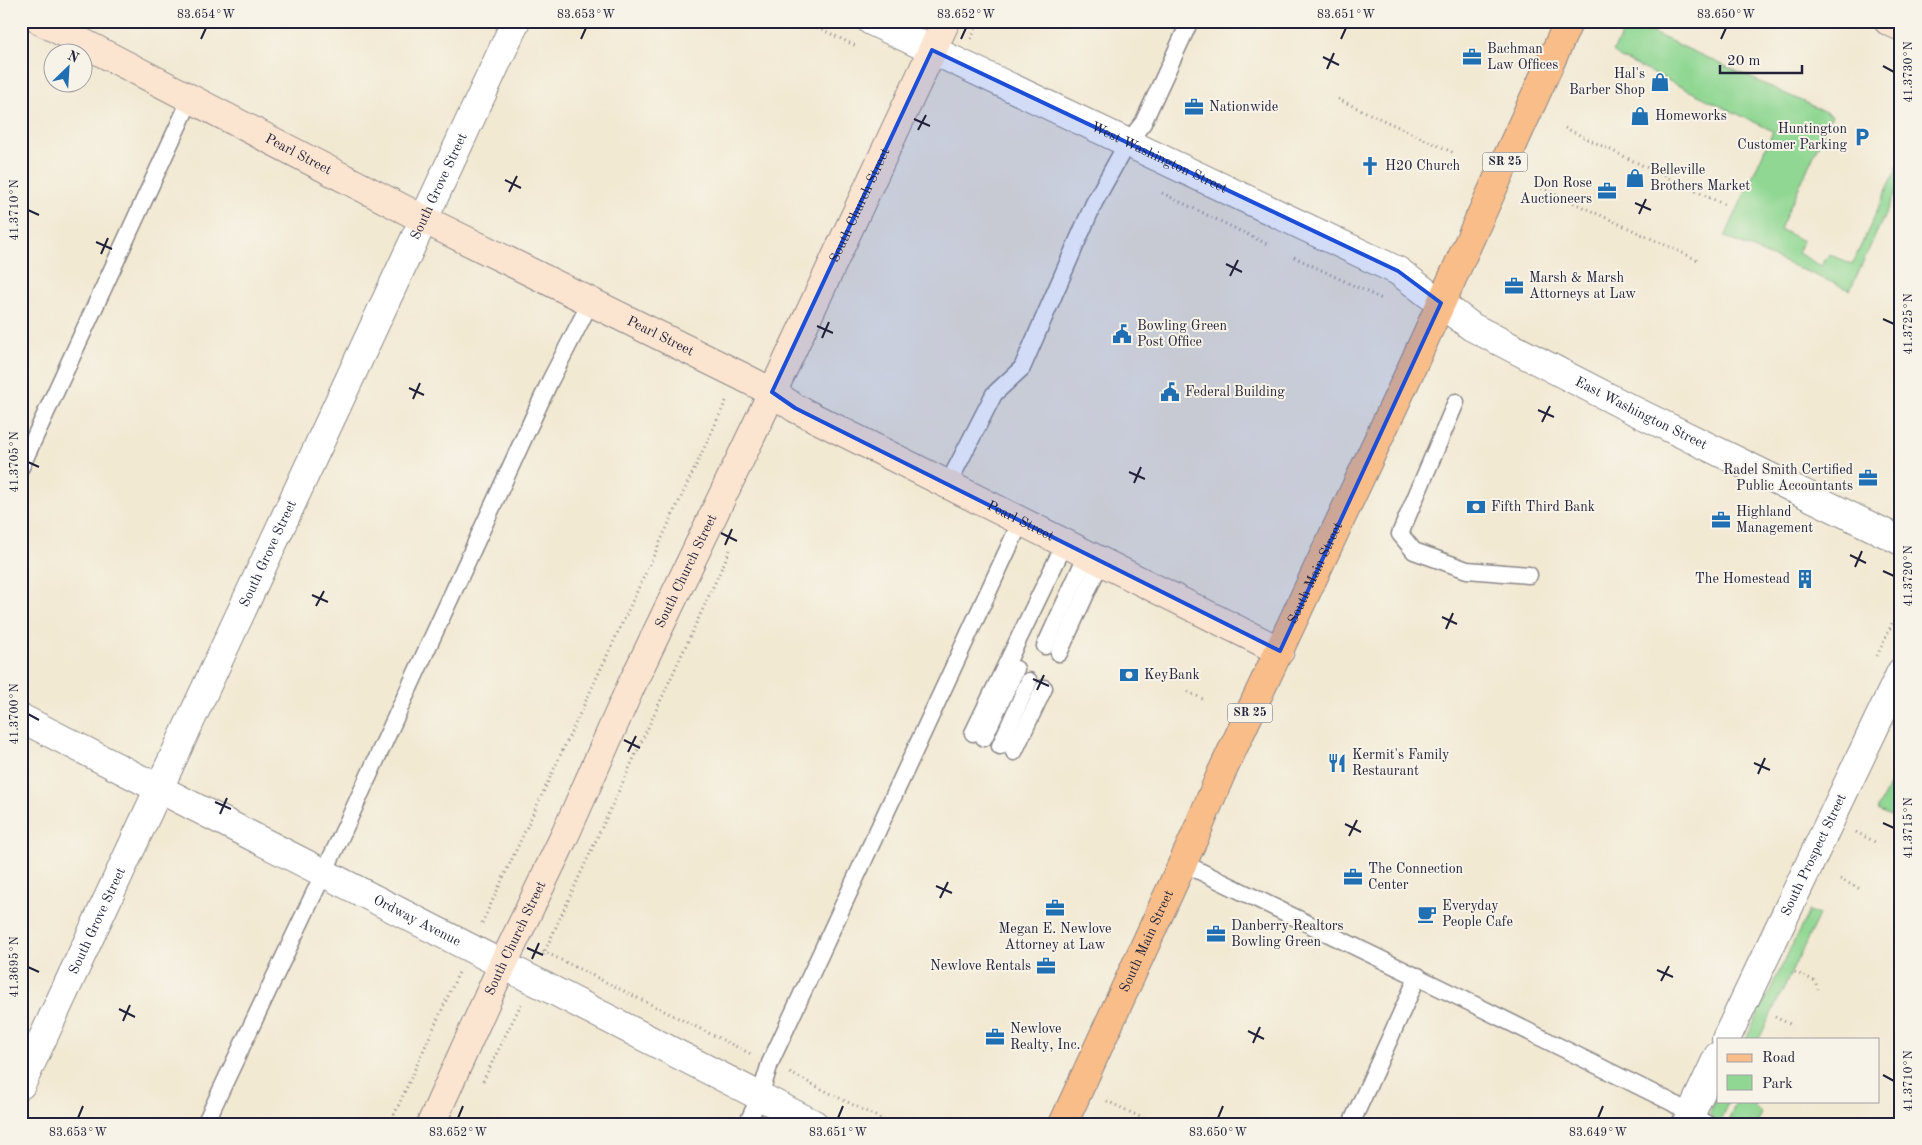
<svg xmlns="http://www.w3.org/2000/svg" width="1922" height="1145" font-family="'Old Standard TT',serif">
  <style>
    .green { fill: #8fd792; stroke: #587c66 }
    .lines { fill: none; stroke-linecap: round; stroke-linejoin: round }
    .lane-casing { stroke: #8a8687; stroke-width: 19 }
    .street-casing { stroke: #8a8687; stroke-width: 30 }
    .secondary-casing { stroke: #8a8687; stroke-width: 30 }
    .primary-casing { stroke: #8a8687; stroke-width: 30 }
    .path { stroke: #8a8687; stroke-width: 3; stroke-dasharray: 1 4; stroke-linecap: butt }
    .lane { stroke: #fff; stroke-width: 16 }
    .street { stroke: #fff; stroke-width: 28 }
    .secondary { stroke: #fce5d0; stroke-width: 28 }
    .primary { stroke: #f8bd89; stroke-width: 28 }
    .marked { fill: #1d4ed8; fill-opacity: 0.2; stroke: #1d4ed8; stroke-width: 4; stroke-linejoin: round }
    .ticks { fill: none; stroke: #22223b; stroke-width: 2 }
    .labels { text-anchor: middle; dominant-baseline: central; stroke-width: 4; stroke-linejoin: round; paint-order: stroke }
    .shield { fill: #f7f3e8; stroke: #62616f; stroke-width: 1 }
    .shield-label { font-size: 12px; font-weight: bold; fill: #22223b }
    .poi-label { font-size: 14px; fill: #22223b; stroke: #f7f3e8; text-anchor: start }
    .street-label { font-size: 14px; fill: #22223b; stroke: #f7f3e8 }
    .neatline { fill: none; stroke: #22223b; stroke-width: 2 }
    .ticks-label { font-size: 12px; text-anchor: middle; fill: #22223b }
  </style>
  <rect width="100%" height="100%" fill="#f7f3e8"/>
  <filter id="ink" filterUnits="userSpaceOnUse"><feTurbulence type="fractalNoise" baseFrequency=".02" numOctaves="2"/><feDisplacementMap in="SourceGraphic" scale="10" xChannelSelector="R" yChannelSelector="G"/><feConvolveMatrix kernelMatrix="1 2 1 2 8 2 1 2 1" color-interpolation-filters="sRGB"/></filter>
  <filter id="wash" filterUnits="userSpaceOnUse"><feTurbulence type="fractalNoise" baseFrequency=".0096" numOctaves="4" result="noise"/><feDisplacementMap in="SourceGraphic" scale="20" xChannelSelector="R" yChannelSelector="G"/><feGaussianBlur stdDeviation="1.12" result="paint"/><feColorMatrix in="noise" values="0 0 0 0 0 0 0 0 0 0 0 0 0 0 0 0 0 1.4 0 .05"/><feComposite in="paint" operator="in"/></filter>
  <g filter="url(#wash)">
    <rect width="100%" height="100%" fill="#f2e9d3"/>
    <!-- green -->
    <g class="green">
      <path d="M 1629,22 L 1832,115 L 1780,229 L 1803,241 L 1798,253 L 1821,266 L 1829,254 L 1852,265 L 1901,159 L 1901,180 L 1850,290 L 1725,237 L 1773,131 L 1619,57 L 1613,51 Z"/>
      <path d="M 1897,769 L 1901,770 L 1901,807 L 1895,818 L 1877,810 Z"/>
      <path d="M 1809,911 L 1819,915 L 1759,1039 L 1746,1039 Z"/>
      <path d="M 1718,1095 L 1718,1101 L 1729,1101 L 1718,1124 L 1709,1114 Z"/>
      <path d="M 1737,1101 C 1747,1101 1755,1105 1762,1113 L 1757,1124 L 1727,1124 Z"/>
    </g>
  </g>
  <g filter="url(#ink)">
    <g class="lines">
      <!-- lane casing -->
      <g class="lane-casing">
        <g id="lane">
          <path d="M 1456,402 L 1400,534 L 1414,551 L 1467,570 L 1529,575"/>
          <path d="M 21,467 L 191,98"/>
          <path d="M 948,484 L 994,394 L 1022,368 L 1094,203 L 1127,143 L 1143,123 L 1190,21"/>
          <path d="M 1045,646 L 1087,554"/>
          <path d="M 1059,653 L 1101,561"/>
          <path d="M 973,733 L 1065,543"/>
          <path d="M 984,738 L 1016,669"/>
          <path d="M 1000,746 L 1029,681"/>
          <path d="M 1014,752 L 1044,688"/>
          <path d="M 1183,863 L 1471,1003 L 1671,1102 L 1707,1124"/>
          <path d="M 205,1124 L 337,845 L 550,381 L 591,301"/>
          <path d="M 747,1124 L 760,1096 L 770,1063 L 1021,521"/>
          <path d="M 1351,1124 L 1418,976"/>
        </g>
      </g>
      <!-- street casing -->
      <g class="street-casing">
        <g id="street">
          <path id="s1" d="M 871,21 L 1398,271 L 1472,327 L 1633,410 L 1901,541"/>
          <path id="s2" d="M 21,718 L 814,1124"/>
          <path id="s3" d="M 1726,1039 L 1901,672"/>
          <path id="s4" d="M 21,1085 L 516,21"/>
          <path d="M 1686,1124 L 1718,1056"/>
        </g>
      </g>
      <!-- secondary casing -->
      <g class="secondary-casing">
        <g id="secondary">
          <path id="s5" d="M 41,21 L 423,219 L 741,376 L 772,392 L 795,408 L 1280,651"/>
          <path d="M 1888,21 L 1901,27"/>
          <path id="s6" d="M 431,1124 L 502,966 L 565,835 L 631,686 L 782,372 L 946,21"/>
        </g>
      </g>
      <!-- primary casing -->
      <g class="primary-casing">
        <g id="primary">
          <path id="s7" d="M 1063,1124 L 1195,836 L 1221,774 L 1407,378 L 1569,21"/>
        </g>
      </g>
      <!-- path -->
      <g class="path">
        <path d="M 804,21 L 856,46"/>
        <path d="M 971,39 L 979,21"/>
        <path d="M 1338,99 L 1454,153"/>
        <path d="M 1565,128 L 1727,206"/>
        <path d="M 1537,186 L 1700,261"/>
        <path d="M 1162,193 L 1267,244"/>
        <path d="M 1294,257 L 1384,300"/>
        <path d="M 1877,656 L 1901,604"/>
        <path d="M 1188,692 L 1203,699"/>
        <path d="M 1856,832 L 1877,843"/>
        <path d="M 1840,879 L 1860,889"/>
        <path d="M 482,923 L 727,399"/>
        <path d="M 543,951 L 751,1054"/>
        <path d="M 543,955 L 730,550"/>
        <path d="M 1795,972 L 1815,981 L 1818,989"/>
        <path d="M 1775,1017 L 1792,1025"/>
        <path d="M 790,1073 L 891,1124"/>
        <path d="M 483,1081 L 521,1004"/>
        <path d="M 1107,1101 L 1155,1124"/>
        <path d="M 1753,1101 L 1759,1104"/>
        <path d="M 21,1123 L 26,1112"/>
        <path d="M 390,1124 L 459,972"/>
      </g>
      <!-- lane -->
      <use href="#lane" class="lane"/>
      <!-- street -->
      <use href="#street" class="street"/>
      <!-- secondary -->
      <use href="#secondary" class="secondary"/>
      <!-- primary -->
      <use href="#primary" class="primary"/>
    </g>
  </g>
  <!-- marked area -->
  <path class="marked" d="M 932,50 L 1398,271 L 1441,303 L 1280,651 L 795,408 L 772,392 Z"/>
  <!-- ticks -->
  <path class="ticks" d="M 201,39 L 206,28M 581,39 L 586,28M 961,39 L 966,28M 1341,39 L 1346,28M 1721,39 L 1726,28M 1323,57 L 1339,65M 1883,66 L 1894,72M 1327,69 L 1334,53M 914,119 L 930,126M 918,130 L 926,115M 505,180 L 521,188M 509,192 L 517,176M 1635,203 L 1651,210M 28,210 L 39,215M 1639,214 L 1646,199M 96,242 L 112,249M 101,254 L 108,238M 1226,264 L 1242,272M 1230,276 L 1238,260M 1883,319 L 1894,324M 817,326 L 833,333M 822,338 L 829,322M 409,388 L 424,395M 413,399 L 420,383M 1538,410 L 1554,417M 1542,422 L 1550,406M 28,462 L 39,467M 1129,472 L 1145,479M 1134,483 L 1141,467M 721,533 L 737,541M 725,545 L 732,529M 1850,555 L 1866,563M 1855,567 L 1862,551M 1883,571 L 1894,576M 312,595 L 328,602M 316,606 L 324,591M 1442,617 L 1457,624M 1446,629 L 1453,613M 1033,679 L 1049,686M 1037,690 L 1044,675M 28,714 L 39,720M 624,740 L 640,748M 628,752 L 636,736M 1754,763 L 1770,770M 1758,774 L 1765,758M 215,802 L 231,809M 220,814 L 227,798M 1883,823 L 1894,828M 1345,824 L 1361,832M 1349,836 L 1357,820M 936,886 L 952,893M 940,898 L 948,882M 527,948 L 543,955M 532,959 L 539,943M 28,967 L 39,972M 1657,970 L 1673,977M 1661,981 L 1669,966M 119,1009 L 135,1017M 123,1021 L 130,1005M 1248,1031 L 1264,1039M 1253,1043 L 1260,1027M 1883,1075 L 1894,1081M 78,1118 L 83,1106M 458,1118 L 463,1106M 838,1118 L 843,1106M 1218,1118 L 1223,1106M 1598,1118 L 1603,1106"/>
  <!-- icons -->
  <defs>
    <g id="office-bare" transform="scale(1.5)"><path d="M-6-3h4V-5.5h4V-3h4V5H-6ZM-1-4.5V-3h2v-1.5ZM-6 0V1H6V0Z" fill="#1f6fb2" stroke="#f7f3e8" stroke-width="2.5" paint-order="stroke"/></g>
    <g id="shop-bare" transform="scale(1.5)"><path d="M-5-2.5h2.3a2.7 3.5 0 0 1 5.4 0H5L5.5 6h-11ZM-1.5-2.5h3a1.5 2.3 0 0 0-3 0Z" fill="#1f6fb2" stroke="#f7f3e8" stroke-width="2.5" paint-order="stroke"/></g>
    <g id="parking-bare" transform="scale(1.5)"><path d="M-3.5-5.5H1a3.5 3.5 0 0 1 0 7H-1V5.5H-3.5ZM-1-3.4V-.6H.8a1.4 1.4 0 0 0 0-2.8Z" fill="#1f6fb2" stroke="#f7f3e8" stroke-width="2.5" paint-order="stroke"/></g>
    <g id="church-bare" transform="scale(1.5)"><path d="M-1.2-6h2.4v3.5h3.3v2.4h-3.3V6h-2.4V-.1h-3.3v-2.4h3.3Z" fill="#1f6fb2" stroke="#f7f3e8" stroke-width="2.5" paint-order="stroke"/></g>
    <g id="civic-bare" transform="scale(1.5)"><path d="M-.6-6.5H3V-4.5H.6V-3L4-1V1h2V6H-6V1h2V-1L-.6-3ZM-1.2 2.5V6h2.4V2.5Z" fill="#1f6fb2" stroke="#f7f3e8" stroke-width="2.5" paint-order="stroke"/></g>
    <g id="bank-bare" transform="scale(1.5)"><path d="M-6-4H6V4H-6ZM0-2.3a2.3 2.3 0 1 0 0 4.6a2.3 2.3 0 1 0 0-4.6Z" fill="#1f6fb2" stroke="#f7f3e8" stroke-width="2.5" paint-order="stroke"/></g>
    <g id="building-bare" transform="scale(1.5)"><path d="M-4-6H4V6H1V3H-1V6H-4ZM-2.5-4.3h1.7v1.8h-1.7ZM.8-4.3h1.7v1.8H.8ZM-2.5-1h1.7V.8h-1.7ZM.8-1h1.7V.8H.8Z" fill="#1f6fb2" stroke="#f7f3e8" stroke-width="2.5" paint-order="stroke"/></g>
    <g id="restaurant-bare" transform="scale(1.5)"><path d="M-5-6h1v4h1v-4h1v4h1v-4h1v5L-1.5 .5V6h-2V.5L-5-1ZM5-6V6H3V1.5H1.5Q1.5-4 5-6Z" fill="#1f6fb2" stroke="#f7f3e8" stroke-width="2.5" paint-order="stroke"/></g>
    <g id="cafe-bare" transform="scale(1.5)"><path d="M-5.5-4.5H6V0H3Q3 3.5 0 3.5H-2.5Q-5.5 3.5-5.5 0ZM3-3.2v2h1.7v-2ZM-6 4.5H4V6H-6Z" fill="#1f6fb2" stroke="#f7f3e8" stroke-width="2.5" paint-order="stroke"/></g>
  </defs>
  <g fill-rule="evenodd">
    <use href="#office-bare" x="1472" y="57"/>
    <use href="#shop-bare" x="1660" y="82"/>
    <use href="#office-bare" x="1194" y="107"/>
    <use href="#shop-bare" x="1640" y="116"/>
    <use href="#parking-bare" x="1862" y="137"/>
    <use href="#church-bare" x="1370" y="166"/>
    <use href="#shop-bare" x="1635" y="178"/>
    <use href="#office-bare" x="1607" y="191"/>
    <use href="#office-bare" x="1514" y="286"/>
    <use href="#civic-bare" x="1122" y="334"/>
    <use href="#civic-bare" x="1170" y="392"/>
    <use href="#office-bare" x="1868" y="478"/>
    <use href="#bank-bare" x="1476" y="507"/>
    <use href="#office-bare" x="1721" y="520"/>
    <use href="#building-bare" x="1805" y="579"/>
    <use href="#bank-bare" x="1129" y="675"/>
    <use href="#restaurant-bare" x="1337" y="763"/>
    <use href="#office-bare" x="1353" y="877"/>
    <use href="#office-bare" x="1055" y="908"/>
    <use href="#cafe-bare" x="1427" y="914"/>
    <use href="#office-bare" x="1216" y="934"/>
    <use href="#office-bare" x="1046" y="966"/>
    <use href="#office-bare" x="995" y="1037"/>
  </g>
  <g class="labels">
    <!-- shield labels -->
    <g class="shield">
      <rect x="1482.5" y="152.5" width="45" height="19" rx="4"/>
      <rect x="1227.5" y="703.5" width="45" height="19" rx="4"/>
    </g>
    <g class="shield-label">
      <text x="1505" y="162">SR 25</text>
      <text x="1250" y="713">SR 25</text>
    </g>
    <!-- poi labels -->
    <g class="poi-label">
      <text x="1487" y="49">Bachman<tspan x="1487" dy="16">Law Offices</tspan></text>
      <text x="1645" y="74" text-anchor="end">Hal's<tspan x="1645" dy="16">Barber Shop</tspan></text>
      <text x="1209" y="107">Nationwide</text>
      <text x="1655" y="116">Homeworks</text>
      <text x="1847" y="129" text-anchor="end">Huntington<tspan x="1847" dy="16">Customer Parking</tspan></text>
      <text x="1385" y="166">H20 Church</text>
      <text x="1650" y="170">Belleville<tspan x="1650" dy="16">Brothers Market</tspan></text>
      <text x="1592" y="183" text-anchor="end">Don Rose<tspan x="1592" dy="16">Auctioneers</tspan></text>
      <text x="1529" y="278">Marsh &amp; Marsh<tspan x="1529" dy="16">Attorneys at Law</tspan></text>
      <text x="1137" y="326">Bowling Green<tspan x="1137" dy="16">Post Office</tspan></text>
      <text x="1185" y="392">Federal Building</text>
      <text x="1853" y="470" text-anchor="end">Radel Smith Certified<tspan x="1853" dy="16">Public Accountants</tspan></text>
      <text x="1491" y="507">Fifth Third Bank</text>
      <text x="1736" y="512">Highland<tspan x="1736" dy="16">Management</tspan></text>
      <text x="1790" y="579" text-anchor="end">The Homestead</text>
      <text x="1144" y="675">KeyBank</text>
      <text x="1352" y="755">Kermit's Family<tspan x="1352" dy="16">Restaurant</tspan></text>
      <text x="1368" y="869">The Connection<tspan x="1368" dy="16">Center</tspan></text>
      <text x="1442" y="906">Everyday<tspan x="1442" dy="16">People Cafe</tspan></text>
      <text x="1231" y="926">Danberry Realtors<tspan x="1231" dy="16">Bowling Green</tspan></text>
      <text x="1055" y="929" text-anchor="middle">Megan E. Newlove<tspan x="1055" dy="16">Attorney at Law</tspan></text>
      <text x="1031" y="966" text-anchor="end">Newlove Rentals</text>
      <text x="1010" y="1029">Newlove<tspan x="1010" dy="16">Realty, Inc.</tspan></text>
    </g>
    <!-- street labels -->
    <g class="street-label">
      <text stroke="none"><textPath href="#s5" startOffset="290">Pearl Street</textPath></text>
      <text stroke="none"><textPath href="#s1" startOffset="319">West Washington Street</textPath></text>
      <text stroke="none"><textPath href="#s4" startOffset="991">South Grove Street</textPath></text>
      <text stroke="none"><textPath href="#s6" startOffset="1014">South Church Street</textPath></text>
      <text stroke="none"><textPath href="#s5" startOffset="695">Pearl Street</textPath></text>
      <text stroke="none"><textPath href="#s1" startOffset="866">East Washington Street</textPath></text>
      <text stroke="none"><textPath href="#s5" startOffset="1100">Pearl Street</textPath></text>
      <text stroke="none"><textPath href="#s4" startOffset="586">South Grove Street</textPath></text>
      <text stroke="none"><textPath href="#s6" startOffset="609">South Church Street</textPath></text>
      <text stroke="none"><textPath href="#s7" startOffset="606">South Main Street</textPath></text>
      <text stroke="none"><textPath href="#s3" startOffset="204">South Prospect Street</textPath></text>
      <text stroke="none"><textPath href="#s4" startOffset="181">South Grove Street</textPath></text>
      <text stroke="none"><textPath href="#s2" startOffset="445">Ordway Avenue</textPath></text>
      <text stroke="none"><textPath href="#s6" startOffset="204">South Church Street</textPath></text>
      <text stroke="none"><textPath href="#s7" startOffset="201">South Main Street</textPath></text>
    </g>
  </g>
  <!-- margin -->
  <rect width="1922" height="1145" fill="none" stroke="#f7f3e8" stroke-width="55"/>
  <!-- legend -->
  <rect x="1717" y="1038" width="162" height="65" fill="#f7f3e8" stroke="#a29fa3"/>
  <rect x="1727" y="1054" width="25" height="8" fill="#f8bd89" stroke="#a29fa3"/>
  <text x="1762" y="1062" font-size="15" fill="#22223b">Road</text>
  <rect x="1727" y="1075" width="25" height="15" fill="#8fd792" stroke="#a29fa3"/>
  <text x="1762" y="1088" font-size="15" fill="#22223b">Park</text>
  <!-- north arrow -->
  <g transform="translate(68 68) rotate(25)"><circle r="24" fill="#f7f3e8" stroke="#a29fa3"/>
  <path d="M0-4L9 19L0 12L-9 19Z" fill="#1f6fb2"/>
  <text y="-8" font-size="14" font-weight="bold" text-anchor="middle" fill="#22223b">N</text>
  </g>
  <!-- scale -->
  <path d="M1720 65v8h82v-8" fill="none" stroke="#22223b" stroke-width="2.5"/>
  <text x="1727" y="65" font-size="15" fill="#22223b" stroke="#f7f3e8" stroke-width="4" paint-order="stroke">20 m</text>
  <rect x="28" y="28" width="1866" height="1090" class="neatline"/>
  <g class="ticks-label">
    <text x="206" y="18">83.654°W</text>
    <text x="586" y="18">83.653°W</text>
    <text x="966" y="18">83.652°W</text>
    <text x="1346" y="18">83.651°W</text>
    <text x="1726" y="18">83.650°W</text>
    <text transform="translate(1908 72) rotate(-90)" y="4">41.3730°N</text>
    <text transform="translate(14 210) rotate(-90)" y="4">41.3710°N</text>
    <text transform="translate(1908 324) rotate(-90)" y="4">41.3725°N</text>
    <text transform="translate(14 462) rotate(-90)" y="4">41.3705°N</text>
    <text transform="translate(1908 576) rotate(-90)" y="4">41.3720°N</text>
    <text transform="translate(14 714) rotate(-90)" y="4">41.3700°N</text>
    <text transform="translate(1908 828) rotate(-90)" y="4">41.3715°N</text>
    <text transform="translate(14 967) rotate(-90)" y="4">41.3695°N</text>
    <text transform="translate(1908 1081) rotate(-90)" y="4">41.3710°N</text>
    <text x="78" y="1136">83.653°W</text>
    <text x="458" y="1136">83.652°W</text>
    <text x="838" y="1136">83.651°W</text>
    <text x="1218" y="1136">83.650°W</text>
    <text x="1598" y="1136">83.649°W</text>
  </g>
</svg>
